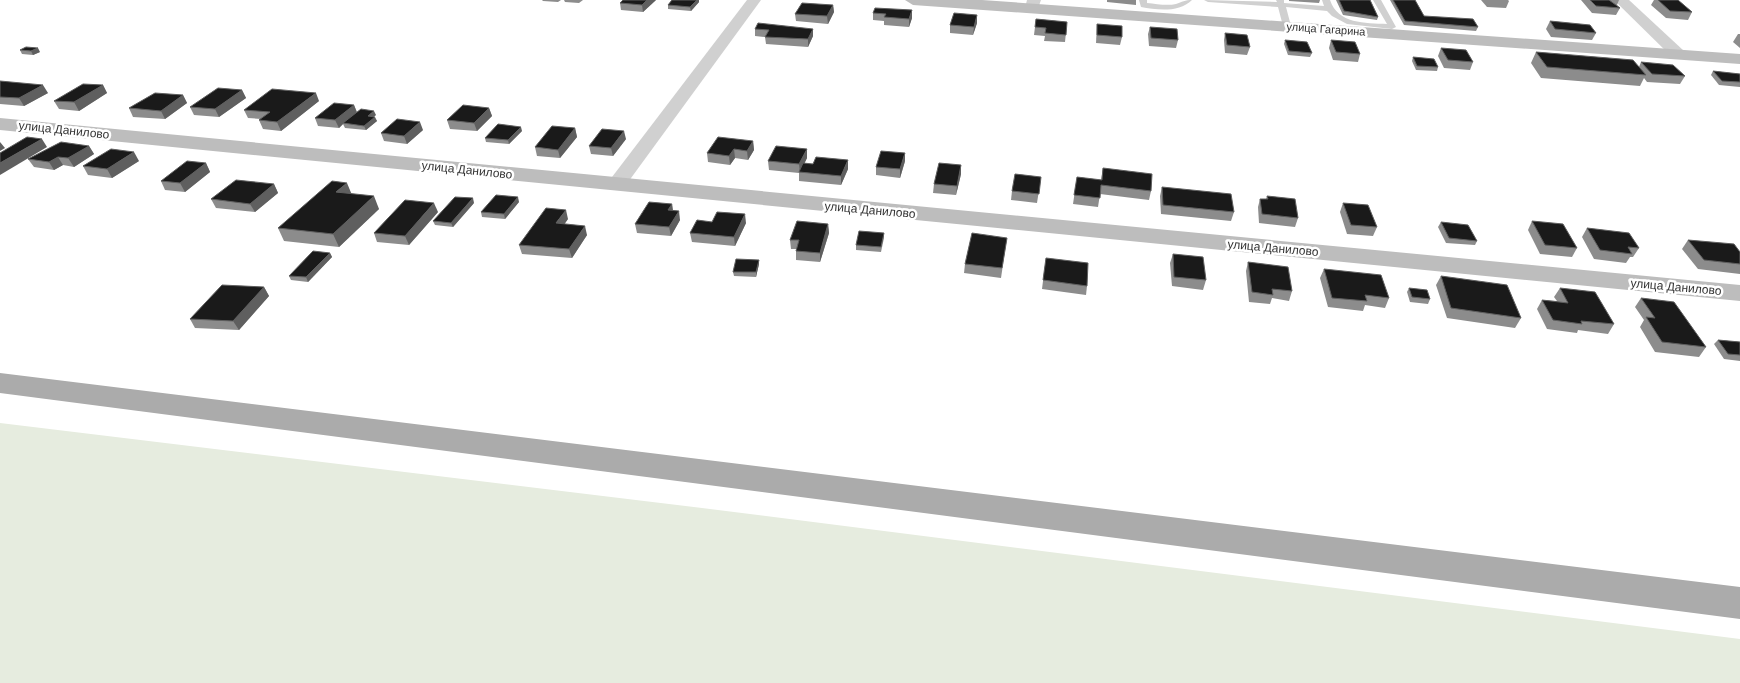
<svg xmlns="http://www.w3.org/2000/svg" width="1740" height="683" font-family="Arial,sans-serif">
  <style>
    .green { fill: #e6ecdf }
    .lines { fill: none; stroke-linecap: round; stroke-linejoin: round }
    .lane { fill: #d0d0d0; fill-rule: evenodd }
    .street { fill: #d0d0d0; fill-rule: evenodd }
    .secondary { fill: #bdbdbd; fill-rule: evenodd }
    .primary { fill: #ababab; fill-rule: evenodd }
    .wall { fill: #8c8c8c }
    .shaded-wall { fill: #5f5f5f }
    .building { fill: #1a1a1a; stroke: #5f5f5f }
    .labels { text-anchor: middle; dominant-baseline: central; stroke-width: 5; stroke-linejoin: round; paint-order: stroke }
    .far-street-label { font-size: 11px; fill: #333; stroke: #fff }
    .street-label { font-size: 12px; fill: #333; stroke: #fff }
  </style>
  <rect width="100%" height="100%" fill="#fff"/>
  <!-- green -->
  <path class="green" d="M 0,423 L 702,508 L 1740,639 L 1740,683 L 0,683 Z"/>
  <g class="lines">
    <!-- lane -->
    <g class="lane">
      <path d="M 1139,0 L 1147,0 L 1147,3 C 1157,4 1167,6 1176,4 C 1182,2 1185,0 1192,0 C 1179,13 1157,10 1141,7 Z"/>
      <path d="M 1204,0 L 1277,2 L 1276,0 L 1284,0 L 1284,3 L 1324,6 L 1322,0 L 1330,0 C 1338,24 1365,23 1387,24 L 1373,0 L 1381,0 L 1396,27 L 1392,29 L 1347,24 L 1332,16 L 1327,11 L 1286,7 L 1291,26 L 1287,28 L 1283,26 L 1278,7 L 1208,2 Z"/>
    </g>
    <!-- street -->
    <g class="street">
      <path d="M 747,0 L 761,0 L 623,189 L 609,189 L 606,185 L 609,181 Z"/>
      <path d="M 1027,0 L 1041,0 L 1037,11 L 1027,11 L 1025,8 Z"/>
      <path d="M 1614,0 L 1629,0 L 1684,51 L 1686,54 L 1684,57 L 1672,57 Z"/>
    </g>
    <!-- secondary -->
    <g class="secondary">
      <path d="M 905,0 L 982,0 L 1740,54 L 1740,64 L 913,5 Z"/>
      <path d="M 0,118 L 1740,285 L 1740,301 L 0,130 Z"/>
    </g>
    <!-- primary -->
    <path class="primary" d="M 0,373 L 1740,587 L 1740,619 L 0,393 Z"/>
  </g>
  <!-- wall -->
  <g class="wall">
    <path d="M 542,0 L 561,0 L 558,2 L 543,1 Z"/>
    <path d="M 564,0 L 583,0 L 579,3 L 565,2 Z"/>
    <path d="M 656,0 L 643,12 L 621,10 L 620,3 Z"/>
    <path d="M 672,0 L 699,0 L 699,2 L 691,11 L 668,9 L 668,5 Z"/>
    <path d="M 1107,0 L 1136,0 L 1136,5 L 1107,2 Z"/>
    <path d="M 1289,0 L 1320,0 L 1319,3 L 1289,1 Z"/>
    <path d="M 1336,0 L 1370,0 L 1378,17 L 1377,20 L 1343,15 Z"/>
    <path d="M 1390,0 L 1415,0 L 1424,16 L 1478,27 L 1476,31 L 1404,25 Z"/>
    <path d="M 1481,0 L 1508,0 L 1509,1 L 1506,8 L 1487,7 Z"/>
    <path d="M 1581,0 L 1619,0 L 1617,5 L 1620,8 L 1616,15 L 1592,13 Z"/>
    <path d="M 1654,0 L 1678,0 L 1692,12 L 1688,20 L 1666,18 L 1651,5 Z"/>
    <path d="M 833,5 L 834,12 L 828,24 L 796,21 L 795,14 Z"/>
    <path d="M 912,10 L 912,18 L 909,27 L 884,25 L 884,21 L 873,20 L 873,13 Z"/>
    <path d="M 977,15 L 977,23 L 973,35 L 950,33 L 950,25 Z"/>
    <path d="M 1036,19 L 1067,22 L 1065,42 L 1044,41 L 1045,36 L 1034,35 Z"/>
    <path d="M 1550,21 L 1596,33 L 1592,40 L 1551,37 L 1546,29 Z"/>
    <path d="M 1097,24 L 1122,37 L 1120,45 L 1096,43 Z"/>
    <path d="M 1150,27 L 1178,40 L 1176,48 L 1149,46 L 1148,34 Z"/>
    <path d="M 755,29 L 813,29 L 813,36 L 808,47 L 766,44 L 765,37 L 755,36 Z"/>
    <path d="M 1225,33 L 1250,47 L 1247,55 L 1225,53 L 1224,40 Z"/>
    <path d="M 1738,34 L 1740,34 L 1740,48 L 1733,42 Z"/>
    <path d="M 1285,40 L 1312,53 L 1310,57 L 1288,55 L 1284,44 Z"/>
    <path d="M 1331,40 L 1360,54 L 1358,62 L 1333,60 L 1329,48 Z"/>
    <path d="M 1441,48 L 1473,62 L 1470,70 L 1444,68 L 1438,56 Z"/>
    <path d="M 20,50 L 40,52 L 33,55 L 22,54 Z"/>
    <path d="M 1536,52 L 1639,67 L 1641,62 L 1685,76 L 1680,84 L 1647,82 L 1644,78 L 1640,86 L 1541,78 L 1531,63 Z"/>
    <path d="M 1413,57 L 1438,67 L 1437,71 L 1416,70 L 1412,61 Z"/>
    <path d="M 1713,71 L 1740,74 L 1740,87 L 1719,85 L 1711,75 Z"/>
    <path d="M 0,81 L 48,93 L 24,106 L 0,104 Z"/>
    <path d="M 103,85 L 107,93 L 79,111 L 59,109 L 54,101 Z"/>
    <path d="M 242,90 L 246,98 L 219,117 L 194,115 L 190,107 Z"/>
    <path d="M 183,95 L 187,103 L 165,119 L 133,117 L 129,108 Z"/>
    <path d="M 319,101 L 281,131 L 263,129 L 259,120 L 261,119 L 248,118 L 244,110 Z"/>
    <path d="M 354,105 L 357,112 L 376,115 L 373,117 L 377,121 L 366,130 L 345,128 L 343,124 L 339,128 L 318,126 L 315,118 Z"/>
    <path d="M 489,108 L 492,116 L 477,131 L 450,129 L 447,120 Z"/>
    <path d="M 575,128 L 577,137 L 560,158 L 537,156 L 535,147 Z"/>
    <path d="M 423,130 L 407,144 L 384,141 L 381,133 Z"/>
    <path d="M 522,131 L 509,144 L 486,142 L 485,138 Z"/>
    <path d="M 626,139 L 613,156 L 591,154 L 589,146 Z"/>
    <path d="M 753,141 L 754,150 L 748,160 L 735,158 L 730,165 L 708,162 L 707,153 Z"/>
    <path d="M 89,146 L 94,154 L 74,167 L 63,165 L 54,170 L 34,167 L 28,159 Z"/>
    <path d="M 807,158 L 804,163 L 848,169 L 841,185 L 799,181 L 799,173 L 769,170 L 768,161 Z"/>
    <path d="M 139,161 L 112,178 L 88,175 L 83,166 Z"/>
    <path d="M 905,161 L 900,178 L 876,175 L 876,167 Z"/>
    <path d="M 206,163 L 210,172 L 185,192 L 165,190 L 161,181 Z"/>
    <path d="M 961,165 L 961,174 L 956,195 L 933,193 L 934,184 Z"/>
    <path d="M 1103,168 L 1151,191 L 1149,200 L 1100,194 L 1098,207 L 1073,204 L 1077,177 L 1101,180 Z"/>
    <path d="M 1041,177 L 1037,203 L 1011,200 L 1012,191 Z"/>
    <path d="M 274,184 L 278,193 L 255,212 L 216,208 L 211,199 Z"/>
    <path d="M 1162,187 L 1234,212 L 1231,221 L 1161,214 L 1160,196 Z"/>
    <path d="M 351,194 L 379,209 L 339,247 L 284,241 L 278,228 Z"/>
    <path d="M 1267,196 L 1298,218 L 1295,227 L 1259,223 L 1258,207 L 1260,199 L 1266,199 Z"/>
    <path d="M 519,202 L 505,219 L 482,217 L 481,212 Z"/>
    <path d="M 474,203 L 453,227 L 435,225 L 433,221 Z"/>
    <path d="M 1343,203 L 1377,227 L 1373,236 L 1347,234 L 1340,212 Z"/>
    <path d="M 672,204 L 673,210 L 680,220 L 671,236 L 637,233 L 635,224 Z"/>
    <path d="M 438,212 L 409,245 L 377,242 L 374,233 Z"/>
    <path d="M 568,219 L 564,224 L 587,235 L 572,258 L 522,254 L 519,245 Z"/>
    <path d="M 1532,221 L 1577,248 L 1572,257 L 1540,254 L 1528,230 Z"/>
    <path d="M 712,222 L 746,223 L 735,246 L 692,242 L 690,233 Z"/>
    <path d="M 1441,222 L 1477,241 L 1475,245 L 1446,243 L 1438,227 Z"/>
    <path d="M 828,224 L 829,233 L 820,262 L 796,260 L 796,249 L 791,249 L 790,240 Z"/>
    <path d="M 1587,228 L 1639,248 L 1633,257 L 1630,257 L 1626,263 L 1594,259 L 1582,237 Z"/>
    <path d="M 884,233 L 884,238 L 881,252 L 856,250 L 856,245 Z"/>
    <path d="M 1007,238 L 1001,278 L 964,273 L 965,264 Z"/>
    <path d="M 1688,240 L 1740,252 L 1740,274 L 1698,269 L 1682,249 Z"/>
    <path d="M 330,253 L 332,257 L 308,282 L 291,280 L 289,276 Z"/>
    <path d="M 1173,254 L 1206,280 L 1203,290 L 1172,286 L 1170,263 Z"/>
    <path d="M 1046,258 L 1087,286 L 1086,295 L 1042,289 Z"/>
    <path d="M 759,260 L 759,264 L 756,277 L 734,276 L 733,272 Z"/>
    <path d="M 1248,262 L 1292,291 L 1289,301 L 1272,298 L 1270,304 L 1249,302 L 1246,271 Z"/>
    <path d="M 1324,269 L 1389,298 L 1385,308 L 1365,305 L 1363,311 L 1328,307 L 1320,278 Z"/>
    <path d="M 1441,276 L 1521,318 L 1515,328 L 1447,318 L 1436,285 Z"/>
    <path d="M 264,287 L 269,296 L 239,330 L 195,328 L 190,319 Z"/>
    <path d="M 1409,288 L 1430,299 L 1428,304 L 1410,302 L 1407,292 Z"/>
    <path d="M 1560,288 L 1614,324 L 1608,334 L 1578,330 L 1577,333 L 1547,329 L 1537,309 L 1542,300 L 1557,301 L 1554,297 Z"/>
    <path d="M 1641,298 L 1706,347 L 1699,357 L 1655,352 L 1640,327 L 1644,320 L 1635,307 Z"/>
    <path d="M 1718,340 L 1740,342 L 1740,361 L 1724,359 L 1714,344 Z"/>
  </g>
  <!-- shaded-wall -->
  <g class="shaded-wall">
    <path d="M 647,0 L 656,0 L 643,12 L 642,5 Z"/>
    <path d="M 697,0 L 699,0 L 699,2 L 691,11 L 690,7 Z"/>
    <path d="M 833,5 L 834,12 L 828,24 L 827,16 Z"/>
    <path d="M 912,10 L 912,18 L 909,27 L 909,19 Z"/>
    <path d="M 977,15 L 977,23 L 973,35 L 974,27 Z"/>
    <path d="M 813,29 L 813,36 L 808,47 L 808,39 Z"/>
    <path d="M 38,48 L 40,52 L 33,55 L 31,51 Z"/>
    <path d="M 43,85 L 48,93 L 24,106 L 19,98 Z"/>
    <path d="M 103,85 L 107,93 L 79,111 L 74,102 Z"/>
    <path d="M 242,90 L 246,98 L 219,117 L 215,109 Z"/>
    <path d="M 316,93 L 319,101 L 281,131 L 277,122 Z"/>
    <path d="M 183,95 L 187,103 L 165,119 L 161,111 Z"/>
    <path d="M 354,105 L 357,113 L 343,123 L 343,124 L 339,128 L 335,120 Z"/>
    <path d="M 489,108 L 492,116 L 477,131 L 474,123 Z"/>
    <path d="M 374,111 L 376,115 L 369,120 L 368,116 Z"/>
    <path d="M 375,117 L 377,121 L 366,130 L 364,126 Z"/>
    <path d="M 420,122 L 423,130 L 407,144 L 404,136 Z"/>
    <path d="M 521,127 L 522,131 L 509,144 L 508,140 Z"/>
    <path d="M 575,128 L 577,137 L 560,158 L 558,150 Z"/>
    <path d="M 624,131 L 626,139 L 613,156 L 611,148 Z"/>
    <path d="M 42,139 L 47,147 L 0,175 L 0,163 Z"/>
    <path d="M 753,141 L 754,150 L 748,160 L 747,151 Z"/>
    <path d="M 0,142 L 5,148 L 0,151 Z"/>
    <path d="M 89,146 L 94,154 L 74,167 L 68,158 Z"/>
    <path d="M 734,149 L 735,158 L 730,165 L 729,156 Z"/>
    <path d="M 807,149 L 807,158 L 800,173 L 799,164 Z"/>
    <path d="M 134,152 L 139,161 L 112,178 L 107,169 Z"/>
    <path d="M 905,153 L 905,161 L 900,178 L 900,169 Z"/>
    <path d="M 58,157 L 63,165 L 54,170 L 49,162 Z"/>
    <path d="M 848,160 L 848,169 L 841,185 L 841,176 Z"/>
    <path d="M 206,163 L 210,172 L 185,192 L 180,183 Z"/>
    <path d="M 961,165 L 961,174 L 956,195 L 957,186 Z"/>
    <path d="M 347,183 L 352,195 L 336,192 Z"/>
    <path d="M 274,184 L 278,193 L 255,212 L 250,204 Z"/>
    <path d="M 374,196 L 379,209 L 339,247 L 333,234 Z"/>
    <path d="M 518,197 L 519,202 L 505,219 L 504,214 Z"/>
    <path d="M 473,198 L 474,203 L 453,227 L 451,223 Z"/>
    <path d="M 434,203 L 438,212 L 409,245 L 405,236 Z"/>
    <path d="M 672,204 L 673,213 L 668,210 Z"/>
    <path d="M 566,210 L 568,219 L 559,232 L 556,223 Z"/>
    <path d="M 679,211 L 680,220 L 671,236 L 669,227 Z"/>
    <path d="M 745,214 L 746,223 L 735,246 L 734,237 Z"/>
    <path d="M 828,224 L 829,233 L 820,262 L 820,253 Z"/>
    <path d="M 585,226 L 587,235 L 572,258 L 569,249 Z"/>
    <path d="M 330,253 L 332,257 L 308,282 L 306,277 Z"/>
    <path d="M 759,260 L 759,264 L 756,277 L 756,272 Z"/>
    <path d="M 264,287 L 269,296 L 239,330 L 233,321 Z"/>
  </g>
  <!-- building -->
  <g class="building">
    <path d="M 623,0 L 647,0 L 642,5 L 620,3 Z"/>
    <path d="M 672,0 L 697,0 L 690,7 L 668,5 Z"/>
    <path d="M 1339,0 L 1370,0 L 1378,17 L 1344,11 Z"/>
    <path d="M 1393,0 L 1415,0 L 1424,16 L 1473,19 L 1478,27 L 1405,21 Z"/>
    <path d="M 1590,0 L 1609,0 L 1620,8 L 1596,6 Z"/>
    <path d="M 1658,0 L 1678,0 L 1692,12 L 1670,11 Z"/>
    <path d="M 802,3 L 833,5 L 827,16 L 795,14 Z"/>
    <path d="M 875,8 L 912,10 L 909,19 L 884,17 L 886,14 L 873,13 Z"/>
    <path d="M 954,13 L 977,15 L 974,27 L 950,25 Z"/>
    <path d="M 1036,19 L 1067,22 L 1066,35 L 1045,33 L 1046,28 L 1035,27 Z"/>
    <path d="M 1550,21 L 1590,25 L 1596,33 L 1555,29 Z"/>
    <path d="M 758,23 L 813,29 L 808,39 L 765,37 L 769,30 L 755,29 Z"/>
    <path d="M 1097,24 L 1122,26 L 1122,37 L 1097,35 Z"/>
    <path d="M 1150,27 L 1177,29 L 1178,40 L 1151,38 Z"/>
    <path d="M 1225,33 L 1247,35 L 1250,47 L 1227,45 Z"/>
    <path d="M 1285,40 L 1307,42 L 1312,53 L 1289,51 Z"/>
    <path d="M 1331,40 L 1355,42 L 1360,54 L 1336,52 Z"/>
    <path d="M 26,47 L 38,48 L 31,51 L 20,50 Z"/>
    <path d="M 1441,48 L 1466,50 L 1473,62 L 1448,60 Z"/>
    <path d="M 1536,52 L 1633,60 L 1646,75 L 1547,67 Z"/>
    <path d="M 1413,57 L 1434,59 L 1438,67 L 1417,66 Z"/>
    <path d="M 1641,62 L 1673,65 L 1685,76 L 1652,74 Z"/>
    <path d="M 1713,71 L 1740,74 L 1740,82 L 1722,81 Z"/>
    <path d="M 0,81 L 43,85 L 19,98 L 0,97 Z"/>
    <path d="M 83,84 L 103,85 L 74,102 L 54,101 Z"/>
    <path d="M 218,88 L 242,90 L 215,109 L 190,107 Z"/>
    <path d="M 272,89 L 316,93 L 277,122 L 259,120 L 270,112 L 244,110 Z"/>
    <path d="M 155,93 L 183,95 L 161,111 L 129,108 Z"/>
    <path d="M 334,103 L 354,105 L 335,120 L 315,118 Z"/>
    <path d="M 463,105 L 489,108 L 474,123 L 447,120 Z"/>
    <path d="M 361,109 L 374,111 L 368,116 L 375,117 L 364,126 L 343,123 Z"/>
    <path d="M 397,119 L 420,122 L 404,136 L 381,133 Z"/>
    <path d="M 498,124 L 521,127 L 508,140 L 485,138 Z"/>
    <path d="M 552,126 L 575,128 L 558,150 L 535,147 Z"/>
    <path d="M 602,129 L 624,131 L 611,148 L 589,146 Z"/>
    <path d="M 27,137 L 42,139 L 0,163 L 0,153 Z"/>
    <path d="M 718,137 L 753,141 L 747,151 L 734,149 L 729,156 L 707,153 Z"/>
    <path d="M 61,142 L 89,146 L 68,158 L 58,157 L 49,162 L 28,159 Z"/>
    <path d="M 776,146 L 807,149 L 799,164 L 768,161 Z"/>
    <path d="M 111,149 L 134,152 L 107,169 L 83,166 Z"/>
    <path d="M 881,151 L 905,153 L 900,169 L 876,167 Z"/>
    <path d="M 816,157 L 848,160 L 841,176 L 799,172 L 803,163 L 813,164 Z"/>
    <path d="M 187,161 L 206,163 L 180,183 L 161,181 Z"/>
    <path d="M 939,163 L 961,165 L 957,186 L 934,184 Z"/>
    <path d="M 1103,168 L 1152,174 L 1151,191 L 1101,185 L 1100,198 L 1074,195 L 1077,177 L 1102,180 Z"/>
    <path d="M 1015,174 L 1041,177 L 1039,194 L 1012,191 Z"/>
    <path d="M 236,180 L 274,184 L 250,204 L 211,199 Z"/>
    <path d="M 332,181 L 347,183 L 336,192 L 374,196 L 333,234 L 278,228 Z"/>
    <path d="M 1162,187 L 1231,194 L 1234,212 L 1163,205 Z"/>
    <path d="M 496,195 L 518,197 L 504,214 L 481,212 Z"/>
    <path d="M 1267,196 L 1295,199 L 1298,218 L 1262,214 L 1260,199 L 1268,199 Z"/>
    <path d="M 455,197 L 473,198 L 451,223 L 433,221 Z"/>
    <path d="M 405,200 L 434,203 L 405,236 L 374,233 Z"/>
    <path d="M 649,202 L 672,204 L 668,210 L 679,211 L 669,227 L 635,224 Z"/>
    <path d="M 1343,203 L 1368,205 L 1377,227 L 1351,225 Z"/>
    <path d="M 546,208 L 566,210 L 556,223 L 585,226 L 569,249 L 519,245 Z"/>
    <path d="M 717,212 L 745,214 L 734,237 L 690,233 L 697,220 L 712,222 Z"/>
    <path d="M 797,221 L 828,224 L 820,253 L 796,251 L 799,240 L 790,240 Z"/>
    <path d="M 1532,221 L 1563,224 L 1577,248 L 1545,245 Z"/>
    <path d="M 1441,222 L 1468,225 L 1477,241 L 1449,238 Z"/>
    <path d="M 1587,228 L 1629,233 L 1639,248 L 1628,247 L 1632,254 L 1600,250 Z"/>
    <path d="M 859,231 L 884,233 L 881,247 L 856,245 Z"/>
    <path d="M 972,233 L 1007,238 L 1002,268 L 965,264 Z"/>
    <path d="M 1688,240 L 1734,244 L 1740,252 L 1740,264 L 1704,260 Z"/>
    <path d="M 313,251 L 330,253 L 306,277 L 289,276 Z"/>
    <path d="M 1173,254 L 1203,257 L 1206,280 L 1174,277 Z"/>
    <path d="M 1046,258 L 1088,263 L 1087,286 L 1043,280 Z"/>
    <path d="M 736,259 L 759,260 L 756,272 L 733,272 Z"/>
    <path d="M 1248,262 L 1288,267 L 1292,291 L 1272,289 L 1273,295 L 1252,292 Z"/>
    <path d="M 1324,269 L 1381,275 L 1389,298 L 1365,295 L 1367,301 L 1332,298 Z"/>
    <path d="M 1441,276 L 1507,285 L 1521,318 L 1451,308 Z"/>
    <path d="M 222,285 L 264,287 L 233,321 L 190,319 Z"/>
    <path d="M 1409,288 L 1427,290 L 1430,299 L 1412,297 Z"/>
    <path d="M 1560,288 L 1595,292 L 1614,324 L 1581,321 L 1582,324 L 1553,320 L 1542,300 L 1568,303 Z"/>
    <path d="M 1641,298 L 1674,302 L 1706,347 L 1662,342 L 1646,317 L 1655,318 Z"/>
    <path d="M 1718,340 L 1740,342 L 1740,355 L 1728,354 Z"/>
  </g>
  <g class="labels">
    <!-- far-street labels -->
    <g class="far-street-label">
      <text transform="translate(1326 29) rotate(4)">улица Гагарина</text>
    </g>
    <!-- street labels -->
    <g class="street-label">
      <text transform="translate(64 130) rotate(6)">улица Данилово</text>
      <text transform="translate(467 170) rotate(6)">улица Данилово</text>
      <text transform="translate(870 210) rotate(5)">улица Данилово</text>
      <text transform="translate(1273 248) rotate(5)">улица Данилово</text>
      <text transform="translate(1676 287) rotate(5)">улица Данилово</text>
    </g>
  </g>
</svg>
